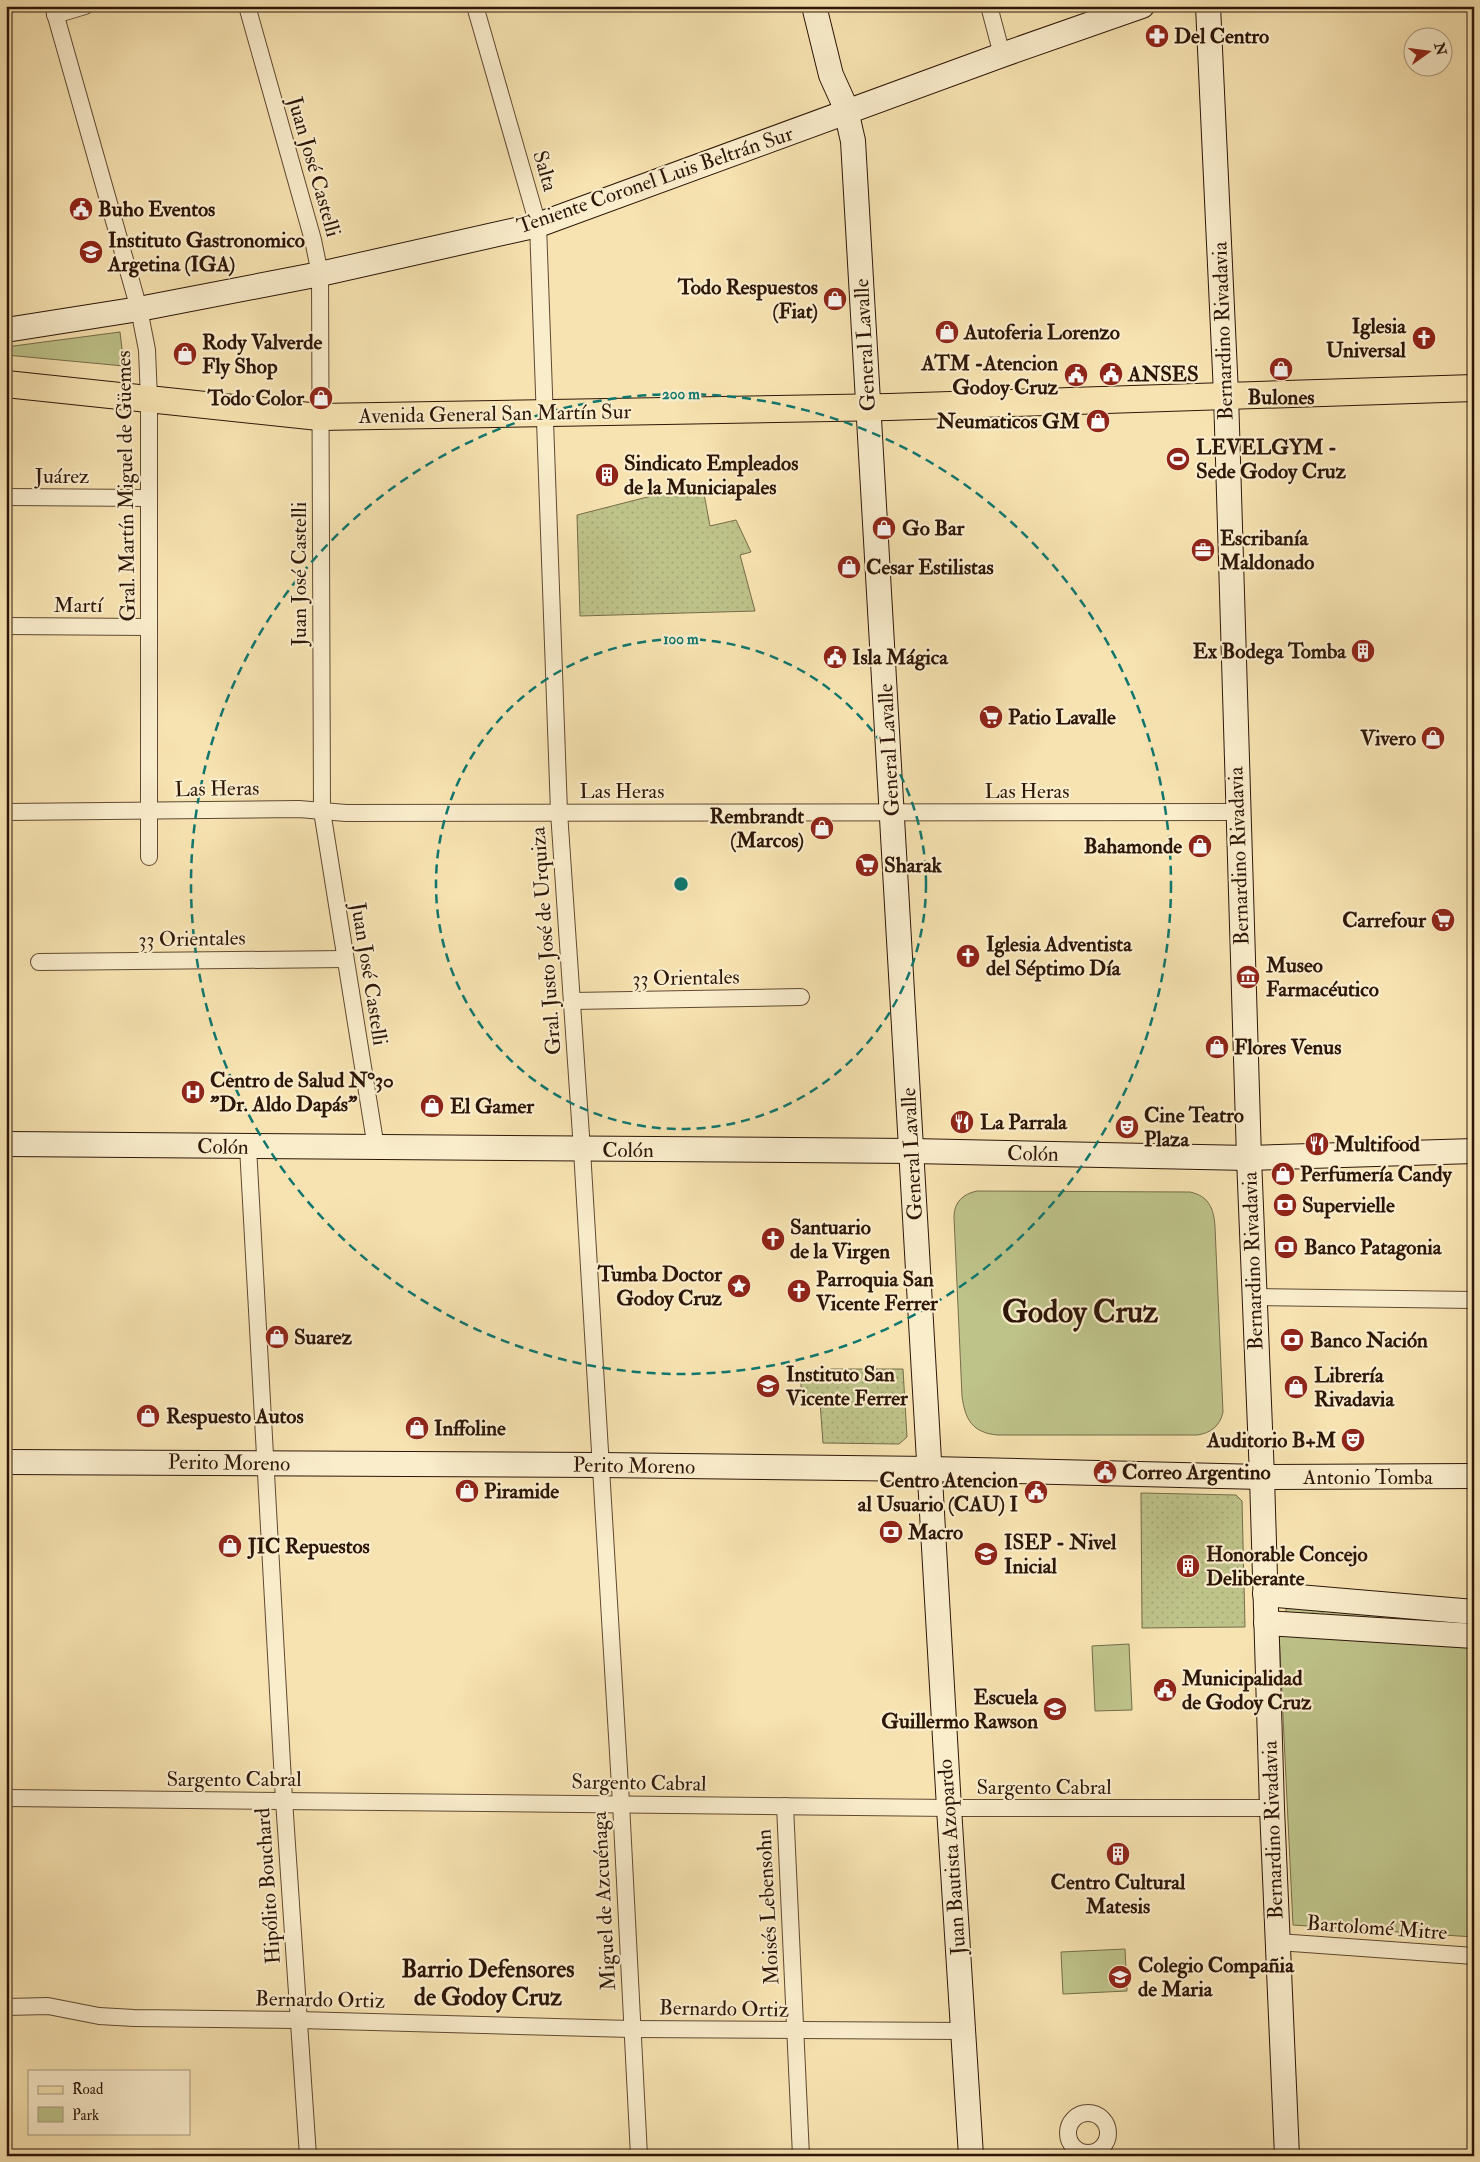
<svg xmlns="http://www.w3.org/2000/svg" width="1480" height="2162" font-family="'IM FELL Double Pica',serif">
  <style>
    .grass { fill: url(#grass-dots); stroke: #766c49 }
    .park { fill: #bec38a; stroke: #766c49 }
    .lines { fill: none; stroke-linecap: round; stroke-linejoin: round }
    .street-casing { stroke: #604932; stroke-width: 18 }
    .secondary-casing { stroke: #2d1608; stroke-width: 26 }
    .primary-casing { stroke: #2d1608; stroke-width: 28 }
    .street { stroke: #faedcc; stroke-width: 16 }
    .secondary { stroke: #faedcc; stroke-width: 24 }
    .primary { stroke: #f7e3b1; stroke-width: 26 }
    .ring { fill: none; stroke: #0f766e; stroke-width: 2.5; stroke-dasharray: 9 6 }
    .labels { text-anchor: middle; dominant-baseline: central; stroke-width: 4.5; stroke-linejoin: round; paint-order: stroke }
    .poi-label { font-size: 21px; font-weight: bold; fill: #2d1608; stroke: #faedcc; text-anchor: start }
    .street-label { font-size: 21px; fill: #2d1608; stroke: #faedcc }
    .quarter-label { font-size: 24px; font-weight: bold; fill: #2d1608; stroke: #faedcc }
    .town-label { font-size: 31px; font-weight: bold; fill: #2d1608; stroke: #faedcc }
    .centre { fill: #0f766e; stroke: #faedcc; stroke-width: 2.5 }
    .ring-label { font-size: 15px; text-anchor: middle; font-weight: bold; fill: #0f766e; stroke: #faedcc; stroke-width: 4.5; stroke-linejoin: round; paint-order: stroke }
  </style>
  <defs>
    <pattern id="grass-dots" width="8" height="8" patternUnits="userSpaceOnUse" patternTransform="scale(1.25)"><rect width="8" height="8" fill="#bec38a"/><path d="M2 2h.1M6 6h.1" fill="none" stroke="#a4a776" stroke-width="1.8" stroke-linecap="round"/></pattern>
  </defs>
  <rect width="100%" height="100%" fill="#f7e3b1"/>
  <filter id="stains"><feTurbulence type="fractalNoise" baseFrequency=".004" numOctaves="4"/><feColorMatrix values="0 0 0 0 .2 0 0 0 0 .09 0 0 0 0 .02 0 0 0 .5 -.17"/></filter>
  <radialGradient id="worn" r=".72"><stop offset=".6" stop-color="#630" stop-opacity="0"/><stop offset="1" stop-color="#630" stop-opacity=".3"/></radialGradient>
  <!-- grass -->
  <g class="grass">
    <path d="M 702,483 L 710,526 L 736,520 L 751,552 L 740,555 L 755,611 L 580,616 L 577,515 Z"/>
    <path d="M 832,1369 L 903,1369 L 907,1437 L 899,1444 L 823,1443 L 820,1402 L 801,1402 L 801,1371 Z"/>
    <path d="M 1141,1493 L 1236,1495 L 1242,1501 L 1245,1627 L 1142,1628 Z"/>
    <path d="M 1286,1605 L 1474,1620 L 1474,1628 L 1286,1614 Z"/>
  </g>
  <!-- park -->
  <g class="park">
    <path d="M 120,332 L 124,366 L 6,355 L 6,347 Z"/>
    <path d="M 977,1191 L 1190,1192 C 1209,1196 1214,1209 1215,1227 L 1223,1412 C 1220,1426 1211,1433 1197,1435 L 998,1435 C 972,1433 965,1419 962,1396 L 954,1217 C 954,1202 963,1194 977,1191 Z"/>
    <path d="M 1279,1633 L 1474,1646 L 1474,1937 L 1293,1925 Z"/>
    <path d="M 1129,1644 L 1132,1710 L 1095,1711 L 1092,1646 Z"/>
    <path d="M 1125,1949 L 1127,1991 L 1063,1994 L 1061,1952 Z"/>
  </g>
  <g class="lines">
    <!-- street casing -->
    <g class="street-casing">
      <g id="street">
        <path d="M 53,6 L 139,309 L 147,350 L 149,399 L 149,857"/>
        <path d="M 247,6 L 313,240 L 320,274 L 322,811 L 376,1148"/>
        <path d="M 475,6 L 538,225 L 559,812 L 582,1150 L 621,1803 L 639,2156"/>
        <path d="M 989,6 L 1002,55"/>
        <path d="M 55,15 L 85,6"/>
        <path d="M 6,497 L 149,498"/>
        <path d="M 6,626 L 149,627"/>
        <path d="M 6,812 L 299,809 L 346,813 L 1238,812"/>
        <path d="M 39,962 L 345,959"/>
        <path d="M 572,1001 L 801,997"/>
        <path d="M 248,1147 L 284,1800 L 308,2156"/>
        <path d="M 1255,1297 L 1474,1300"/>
        <path d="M 6,1798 L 949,1808 L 1272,1808"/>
        <path d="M 785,1806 L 801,2156"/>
        <path d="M 1278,1942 L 1474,1956"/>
        <path d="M 6,2007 L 48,2006 L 99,2016 L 134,2018 L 299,2020 L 631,2029 L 963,2031"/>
        <circle cx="1088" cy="2133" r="20"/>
      </g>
    </g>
    <!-- secondary casing -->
    <g class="secondary-casing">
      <g id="secondary">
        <path d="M 814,6 L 831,75 L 845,106 L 853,141 L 949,1808 L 971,2156"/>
        <path d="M 1208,6 L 1226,394 L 1249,1158 L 1262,1477 L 1272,1808 L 1287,2156"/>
        <path d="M 6,330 L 139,309 L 320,274 L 538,225 L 1002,55 L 1142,6"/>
        <path d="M 6,1144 L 912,1151 L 1249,1158 L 1474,1151"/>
        <path d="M 6,1462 L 600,1465 L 930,1469 L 1262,1477 L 1474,1476"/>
        <path d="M 1265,1594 L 1474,1612"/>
        <path d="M 1266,1623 L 1474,1636"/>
      </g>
    </g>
    <!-- primary casing -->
    <g class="primary-casing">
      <path id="primary" d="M 6,384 L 319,417 L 889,407 L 1474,388"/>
    </g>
    <!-- street -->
    <use href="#street" class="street"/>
    <!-- secondary -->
    <use href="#secondary" class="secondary"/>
    <!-- primary -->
    <use href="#primary" class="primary"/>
  </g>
  <!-- distance rings -->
  <g class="ring">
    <circle cx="681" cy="884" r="245"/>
    <circle cx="681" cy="884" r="490"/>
  </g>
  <!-- icons -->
  <defs>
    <g id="pharmacy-disc" transform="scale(1.25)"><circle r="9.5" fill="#8f2418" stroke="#faedcc"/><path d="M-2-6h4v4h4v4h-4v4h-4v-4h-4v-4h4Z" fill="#fff"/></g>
    <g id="civic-disc" transform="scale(1.25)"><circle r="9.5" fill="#8f2418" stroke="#faedcc"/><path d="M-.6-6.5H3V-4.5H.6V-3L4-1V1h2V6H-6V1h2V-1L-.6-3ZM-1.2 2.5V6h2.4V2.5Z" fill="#fff"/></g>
    <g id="university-disc" transform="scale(1.25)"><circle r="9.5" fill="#8f2418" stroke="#faedcc"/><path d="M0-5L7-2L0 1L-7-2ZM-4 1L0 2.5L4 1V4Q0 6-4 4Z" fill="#fff"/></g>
    <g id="shop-disc" transform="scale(1.25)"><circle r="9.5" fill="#8f2418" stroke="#faedcc"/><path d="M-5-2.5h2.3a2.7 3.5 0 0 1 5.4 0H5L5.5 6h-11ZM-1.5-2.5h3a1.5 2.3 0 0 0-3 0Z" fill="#fff"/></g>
    <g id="church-disc" transform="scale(1.25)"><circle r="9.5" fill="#8f2418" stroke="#faedcc"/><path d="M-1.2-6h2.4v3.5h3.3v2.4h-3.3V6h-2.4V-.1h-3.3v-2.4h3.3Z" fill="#fff"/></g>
    <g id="stadium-disc" transform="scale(1.25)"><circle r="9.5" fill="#8f2418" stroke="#faedcc"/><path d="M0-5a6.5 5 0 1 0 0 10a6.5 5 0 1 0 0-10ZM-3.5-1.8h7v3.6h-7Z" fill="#fff"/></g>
    <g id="building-disc" transform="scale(1.25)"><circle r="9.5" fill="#8f2418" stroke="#faedcc"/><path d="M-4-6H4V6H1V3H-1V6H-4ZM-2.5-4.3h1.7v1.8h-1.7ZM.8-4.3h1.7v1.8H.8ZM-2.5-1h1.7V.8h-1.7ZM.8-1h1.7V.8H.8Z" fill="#fff"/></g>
    <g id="office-disc" transform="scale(1.25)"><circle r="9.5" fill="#8f2418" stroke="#faedcc"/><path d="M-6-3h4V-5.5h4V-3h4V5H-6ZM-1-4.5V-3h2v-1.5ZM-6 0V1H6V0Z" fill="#fff"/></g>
    <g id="supermarket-disc" transform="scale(1.25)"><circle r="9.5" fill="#8f2418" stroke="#faedcc"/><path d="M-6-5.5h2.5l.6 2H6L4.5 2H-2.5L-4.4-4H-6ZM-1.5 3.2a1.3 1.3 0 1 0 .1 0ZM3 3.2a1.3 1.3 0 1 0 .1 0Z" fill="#fff"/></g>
    <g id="museum-disc" transform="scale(1.25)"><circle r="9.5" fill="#8f2418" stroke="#faedcc"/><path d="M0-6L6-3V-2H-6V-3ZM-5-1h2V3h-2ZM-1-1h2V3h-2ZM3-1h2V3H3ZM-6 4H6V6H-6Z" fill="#fff"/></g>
    <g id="hospital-disc" transform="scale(1.25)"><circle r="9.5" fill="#8f2418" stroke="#faedcc"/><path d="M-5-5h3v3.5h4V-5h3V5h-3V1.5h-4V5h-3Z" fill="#fff"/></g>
    <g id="restaurant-disc" transform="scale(1.25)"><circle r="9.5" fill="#8f2418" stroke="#faedcc"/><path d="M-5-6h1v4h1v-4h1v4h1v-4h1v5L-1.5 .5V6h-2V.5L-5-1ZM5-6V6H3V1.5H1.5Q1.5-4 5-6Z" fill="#fff"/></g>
    <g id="theatre-disc" transform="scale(1.25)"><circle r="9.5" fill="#8f2418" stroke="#faedcc"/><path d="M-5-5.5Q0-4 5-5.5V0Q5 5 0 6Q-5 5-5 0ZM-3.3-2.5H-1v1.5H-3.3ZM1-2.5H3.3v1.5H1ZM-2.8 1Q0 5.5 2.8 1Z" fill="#fff"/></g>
    <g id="bank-disc" transform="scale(1.25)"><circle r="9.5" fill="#8f2418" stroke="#faedcc"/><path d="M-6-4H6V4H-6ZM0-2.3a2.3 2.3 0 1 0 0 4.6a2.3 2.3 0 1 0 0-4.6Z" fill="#fff"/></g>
    <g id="sight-disc" transform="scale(1.25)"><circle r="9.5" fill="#8f2418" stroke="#faedcc"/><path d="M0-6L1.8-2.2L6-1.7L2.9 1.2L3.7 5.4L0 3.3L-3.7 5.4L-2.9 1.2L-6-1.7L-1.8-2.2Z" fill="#fff"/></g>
    <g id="school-disc" transform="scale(1.25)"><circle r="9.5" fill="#8f2418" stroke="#faedcc"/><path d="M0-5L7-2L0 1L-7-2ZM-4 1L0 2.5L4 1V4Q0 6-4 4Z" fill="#fff"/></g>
  </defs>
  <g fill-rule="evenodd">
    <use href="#pharmacy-disc" x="1157" y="36"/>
    <use href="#civic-disc" x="81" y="209"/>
    <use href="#university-disc" x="91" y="252"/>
    <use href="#shop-disc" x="835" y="299"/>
    <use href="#shop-disc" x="947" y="332"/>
    <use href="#church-disc" x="1424" y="338"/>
    <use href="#shop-disc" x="185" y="354"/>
    <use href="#shop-disc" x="1281" y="369"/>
    <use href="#civic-disc" x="1111" y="374"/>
    <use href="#civic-disc" x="1076" y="375"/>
    <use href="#shop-disc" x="321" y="398"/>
    <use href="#shop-disc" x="1098" y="421"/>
    <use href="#stadium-disc" x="1178" y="459"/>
    <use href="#building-disc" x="607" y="475"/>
    <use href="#shop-disc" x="884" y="528"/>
    <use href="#office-disc" x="1203" y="550"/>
    <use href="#shop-disc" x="849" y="567"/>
    <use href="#building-disc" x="1363" y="651"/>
    <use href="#civic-disc" x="835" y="657"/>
    <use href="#supermarket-disc" x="991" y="717"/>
    <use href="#shop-disc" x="1433" y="738"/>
    <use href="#shop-disc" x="822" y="828"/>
    <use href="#shop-disc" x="1200" y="846"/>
    <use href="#supermarket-disc" x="867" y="865"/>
    <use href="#supermarket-disc" x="1443" y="920"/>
    <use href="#church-disc" x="968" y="956"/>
    <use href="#museum-disc" x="1248" y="977"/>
    <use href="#shop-disc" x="1217" y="1047"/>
    <use href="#hospital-disc" x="193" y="1092"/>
    <use href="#shop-disc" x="432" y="1106"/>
    <use href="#restaurant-disc" x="962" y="1122"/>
    <use href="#theatre-disc" x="1127" y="1127"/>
    <use href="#restaurant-disc" x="1317" y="1144"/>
    <use href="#shop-disc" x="1283" y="1174"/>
    <use href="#bank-disc" x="1285" y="1205"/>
    <use href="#church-disc" x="773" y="1239"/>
    <use href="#bank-disc" x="1286" y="1247"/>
    <use href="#sight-disc" x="739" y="1286"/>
    <use href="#church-disc" x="799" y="1291"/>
    <use href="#shop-disc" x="277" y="1337"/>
    <use href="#bank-disc" x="1292" y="1340"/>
    <use href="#school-disc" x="768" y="1386"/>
    <use href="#shop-disc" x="1296" y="1387"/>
    <use href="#shop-disc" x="148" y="1416"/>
    <use href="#shop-disc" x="417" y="1428"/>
    <use href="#theatre-disc" x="1353" y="1440"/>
    <use href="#civic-disc" x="1105" y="1472"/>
    <use href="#shop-disc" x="467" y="1491"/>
    <use href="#civic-disc" x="1036" y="1492"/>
    <use href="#bank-disc" x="891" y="1532"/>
    <use href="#shop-disc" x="230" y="1546"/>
    <use href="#school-disc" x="986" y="1554"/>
    <use href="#building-disc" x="1188" y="1566"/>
    <use href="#civic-disc" x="1165" y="1690"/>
    <use href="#school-disc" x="1055" y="1709"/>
    <use href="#building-disc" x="1118" y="1854"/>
    <use href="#school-disc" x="1120" y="1977"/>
  </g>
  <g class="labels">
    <!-- poi labels -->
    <g class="poi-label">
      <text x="1174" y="36">Del Centro</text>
      <text x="98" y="209">Buho Eventos</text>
      <text x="108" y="240">Instituto Gastronomico<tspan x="108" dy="24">Argetina (IGA)</tspan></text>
      <text x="818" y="287" text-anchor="end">Todo Respuestos<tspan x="818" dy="24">(Fiat)</tspan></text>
      <text x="1406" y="326" text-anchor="end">Iglesia<tspan x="1406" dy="24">Universal</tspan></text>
      <text x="964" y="332">Autoferia Lorenzo</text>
      <text x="202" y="342">Rody Valverde<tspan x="202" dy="24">Fly Shop</tspan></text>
      <text x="1058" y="363" text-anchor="end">ATM -Atencion<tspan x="1058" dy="24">Godoy Cruz</tspan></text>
      <text x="1128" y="374">ANSES</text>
      <text x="1281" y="397" text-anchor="middle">Bulones</text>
      <text x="304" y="398" text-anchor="end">Todo Color</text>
      <text x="1080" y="421" text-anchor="end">Neumaticos GM</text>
      <text x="1196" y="447">LEVELGYM -<tspan x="1196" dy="24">Sede Godoy Cruz</tspan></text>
      <text x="624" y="463">Sindicato Empleados<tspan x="624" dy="24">de la Municiapales</tspan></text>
      <text x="902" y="528">Go Bar</text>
      <text x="1220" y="538">Escribanía<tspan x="1220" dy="24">Maldonado</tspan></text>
      <text x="866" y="567">Cesar Estilistas</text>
      <text x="1346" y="651" text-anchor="end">Ex Bodega Tomba</text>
      <text x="852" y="657">Isla Mágica</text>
      <text x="1008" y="717">Patio Lavalle</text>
      <text x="1416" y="738" text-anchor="end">Vivero</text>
      <text x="804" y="816" text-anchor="end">Rembrandt<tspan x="804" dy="24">(Marcos)</tspan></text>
      <text x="1182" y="846" text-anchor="end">Bahamonde</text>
      <text x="884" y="865">Sharak</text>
      <text x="1426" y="920" text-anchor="end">Carrefour</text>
      <text x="986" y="944">Iglesia Adventista<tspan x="986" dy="24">del Séptimo Día</tspan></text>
      <text x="1266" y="965">Museo<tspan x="1266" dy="24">Farmacéutico</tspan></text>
      <text x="1234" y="1047">Flores Venus</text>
      <text x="210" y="1080">Centro de Salud N°30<tspan x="210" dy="24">"Dr. Aldo Dapás"</tspan></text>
      <text x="450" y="1106">El Gamer</text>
      <text x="1144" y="1115">Cine Teatro<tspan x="1144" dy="24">Plaza</tspan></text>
      <text x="980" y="1122">La Parrala</text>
      <text x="1334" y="1144">Multifood</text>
      <text x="1300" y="1174">Perfumería Candy</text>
      <text x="1302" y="1205">Supervielle</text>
      <text x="790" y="1227">Santuario<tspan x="790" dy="24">de la Virgen</tspan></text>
      <text x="1304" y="1247">Banco Patagonia</text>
      <text x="722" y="1274" text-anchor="end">Tumba Doctor<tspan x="722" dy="24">Godoy Cruz</tspan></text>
      <text x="816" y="1279">Parroquia San<tspan x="816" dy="24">Vicente Ferrer</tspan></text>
      <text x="294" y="1337">Suarez</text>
      <text x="1310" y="1340">Banco Nación</text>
      <text x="786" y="1374">Instituto San<tspan x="786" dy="24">Vicente Ferrer</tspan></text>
      <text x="1314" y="1375">Librería<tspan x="1314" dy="24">Rivadavia</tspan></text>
      <text x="166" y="1416">Respuesto Autos</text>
      <text x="434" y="1428">Inffoline</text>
      <text x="1336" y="1440" text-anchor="end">Auditorio B+M</text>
      <text x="1122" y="1472">Correo Argentino</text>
      <text x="1018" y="1480" text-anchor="end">Centro Atencion<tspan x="1018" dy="24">al Usuario (CAU) I</tspan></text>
      <text x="484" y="1491">Piramide</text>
      <text x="908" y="1532">Macro</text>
      <text x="1004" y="1542">ISEP - Nivel<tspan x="1004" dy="24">Inicial</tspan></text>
      <text x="248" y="1546">JIC Repuestos</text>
      <text x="1206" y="1554">Honorable Concejo<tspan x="1206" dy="24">Deliberante</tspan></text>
      <text x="1182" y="1678">Municipalidad<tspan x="1182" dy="24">de Godoy Cruz</tspan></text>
      <text x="1038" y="1697" text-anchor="end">Escuela<tspan x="1038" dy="24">Guillermo Rawson</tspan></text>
      <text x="1118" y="1882" text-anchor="middle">Centro Cultural<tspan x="1118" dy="24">Matesis</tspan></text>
      <text x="1138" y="1965">Colegio Compañia<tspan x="1138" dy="24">de Maria</tspan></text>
    </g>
    <!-- street labels -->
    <g class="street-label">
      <text transform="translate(314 167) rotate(74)">Juan José Castelli</text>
      <text transform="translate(545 171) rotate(74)">Salta</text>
      <text transform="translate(655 180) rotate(-19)">Teniente Coronel Luis Beltrán Sur</text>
      <text transform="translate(1223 331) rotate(-92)">Bernardino Rivadavia</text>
      <text transform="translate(865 345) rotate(-93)">General Lavalle</text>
      <text transform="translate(495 414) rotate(-1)">Avenida General San Martín Sur</text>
      <text x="62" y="476">Juárez</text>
      <text transform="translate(126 486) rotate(-91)">Gral. Martín Miguel de Güemes</text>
      <text transform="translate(299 574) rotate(-90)">Juan José Castelli</text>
      <text x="78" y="605">Martí</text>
      <text transform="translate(889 750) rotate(-93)">General Lavalle</text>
      <text transform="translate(217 789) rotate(-1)">Las Heras</text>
      <text x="622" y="791">Las Heras</text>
      <text x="1027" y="791">Las Heras</text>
      <text transform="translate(1239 856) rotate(-92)">Bernardino Rivadavia</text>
      <text transform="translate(192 939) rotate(-1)">33 Orientales</text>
      <text transform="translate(546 941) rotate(-94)">Gral. Justo José de Urquiza</text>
      <text transform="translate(369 974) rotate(81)">Juan José Castelli</text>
      <text transform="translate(686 978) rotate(-1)">33 Orientales</text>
      <text transform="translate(223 1147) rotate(1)">Colón</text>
      <text x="628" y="1150">Colón</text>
      <text transform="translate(912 1154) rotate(-93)">General Lavalle</text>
      <text transform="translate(1033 1154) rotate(1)">Colón</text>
      <text transform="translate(1253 1261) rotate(-92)">Bernardino Rivadavia</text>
      <text transform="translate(229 1463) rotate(1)">Perito Moreno</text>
      <text transform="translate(634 1466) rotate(1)">Perito Moreno</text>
      <text x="1368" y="1477">Antonio Tomba</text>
      <text x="234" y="1779">Sargento Cabral</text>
      <text transform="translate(639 1783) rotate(1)">Sargento Cabral</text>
      <text x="1044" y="1787">Sargento Cabral</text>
      <text transform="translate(1273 1830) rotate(-92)">Bernardino Rivadavia</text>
      <text transform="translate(952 1857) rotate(-94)">Juan Bautista Azopardo</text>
      <text transform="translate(268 1886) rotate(-94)">Hipólito Bouchard</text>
      <text transform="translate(604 1901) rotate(-93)">Miguel de Azcuénaga</text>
      <text transform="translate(768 1907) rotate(-93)">Moisés Lebensohn</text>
      <text transform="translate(1377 1928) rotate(4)">Bartolomé Mitre</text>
      <text transform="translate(320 2000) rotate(1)">Bernardo Ortiz</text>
      <text transform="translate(724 2009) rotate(1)">Bernardo Ortiz</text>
    </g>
    <!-- quarter labels -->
    <g class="quarter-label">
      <text x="488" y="1969">Barrio Defensores<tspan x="488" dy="28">de Godoy Cruz</tspan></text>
    </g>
    <!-- town labels -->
    <g class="town-label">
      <text x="1080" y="1312">Godoy Cruz</text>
    </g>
  </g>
  <circle cx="681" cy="884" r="8" class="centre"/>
  <g class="ring-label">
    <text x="681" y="399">200 m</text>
    <text x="681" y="644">100 m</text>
  </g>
  <!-- margin -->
  <rect width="1480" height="2162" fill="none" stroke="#f7e3b1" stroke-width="25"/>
  <rect x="8" y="8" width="1465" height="2147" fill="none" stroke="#2d1608" stroke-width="2.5"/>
  <rect x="12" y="12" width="1455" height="2137" fill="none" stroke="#2d1608"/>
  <!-- legend -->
  <rect x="28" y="2070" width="162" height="65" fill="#faedcc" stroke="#a8977e"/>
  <rect x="38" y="2086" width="25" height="8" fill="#f7e3b1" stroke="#a8977e"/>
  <text x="72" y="2094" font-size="15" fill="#2d1608">Road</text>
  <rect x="38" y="2107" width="25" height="15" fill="#bec38a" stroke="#a8977e"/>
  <text x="72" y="2120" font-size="15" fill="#2d1608">Park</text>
  <!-- north arrow -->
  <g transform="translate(1428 52) rotate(76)"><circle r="24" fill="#faedcc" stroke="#a8977e"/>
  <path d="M0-4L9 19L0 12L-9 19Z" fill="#8f2418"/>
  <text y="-8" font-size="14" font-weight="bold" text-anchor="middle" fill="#2d1608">N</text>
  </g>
  <rect width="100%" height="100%" filter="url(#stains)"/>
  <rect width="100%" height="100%" fill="url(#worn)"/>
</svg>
